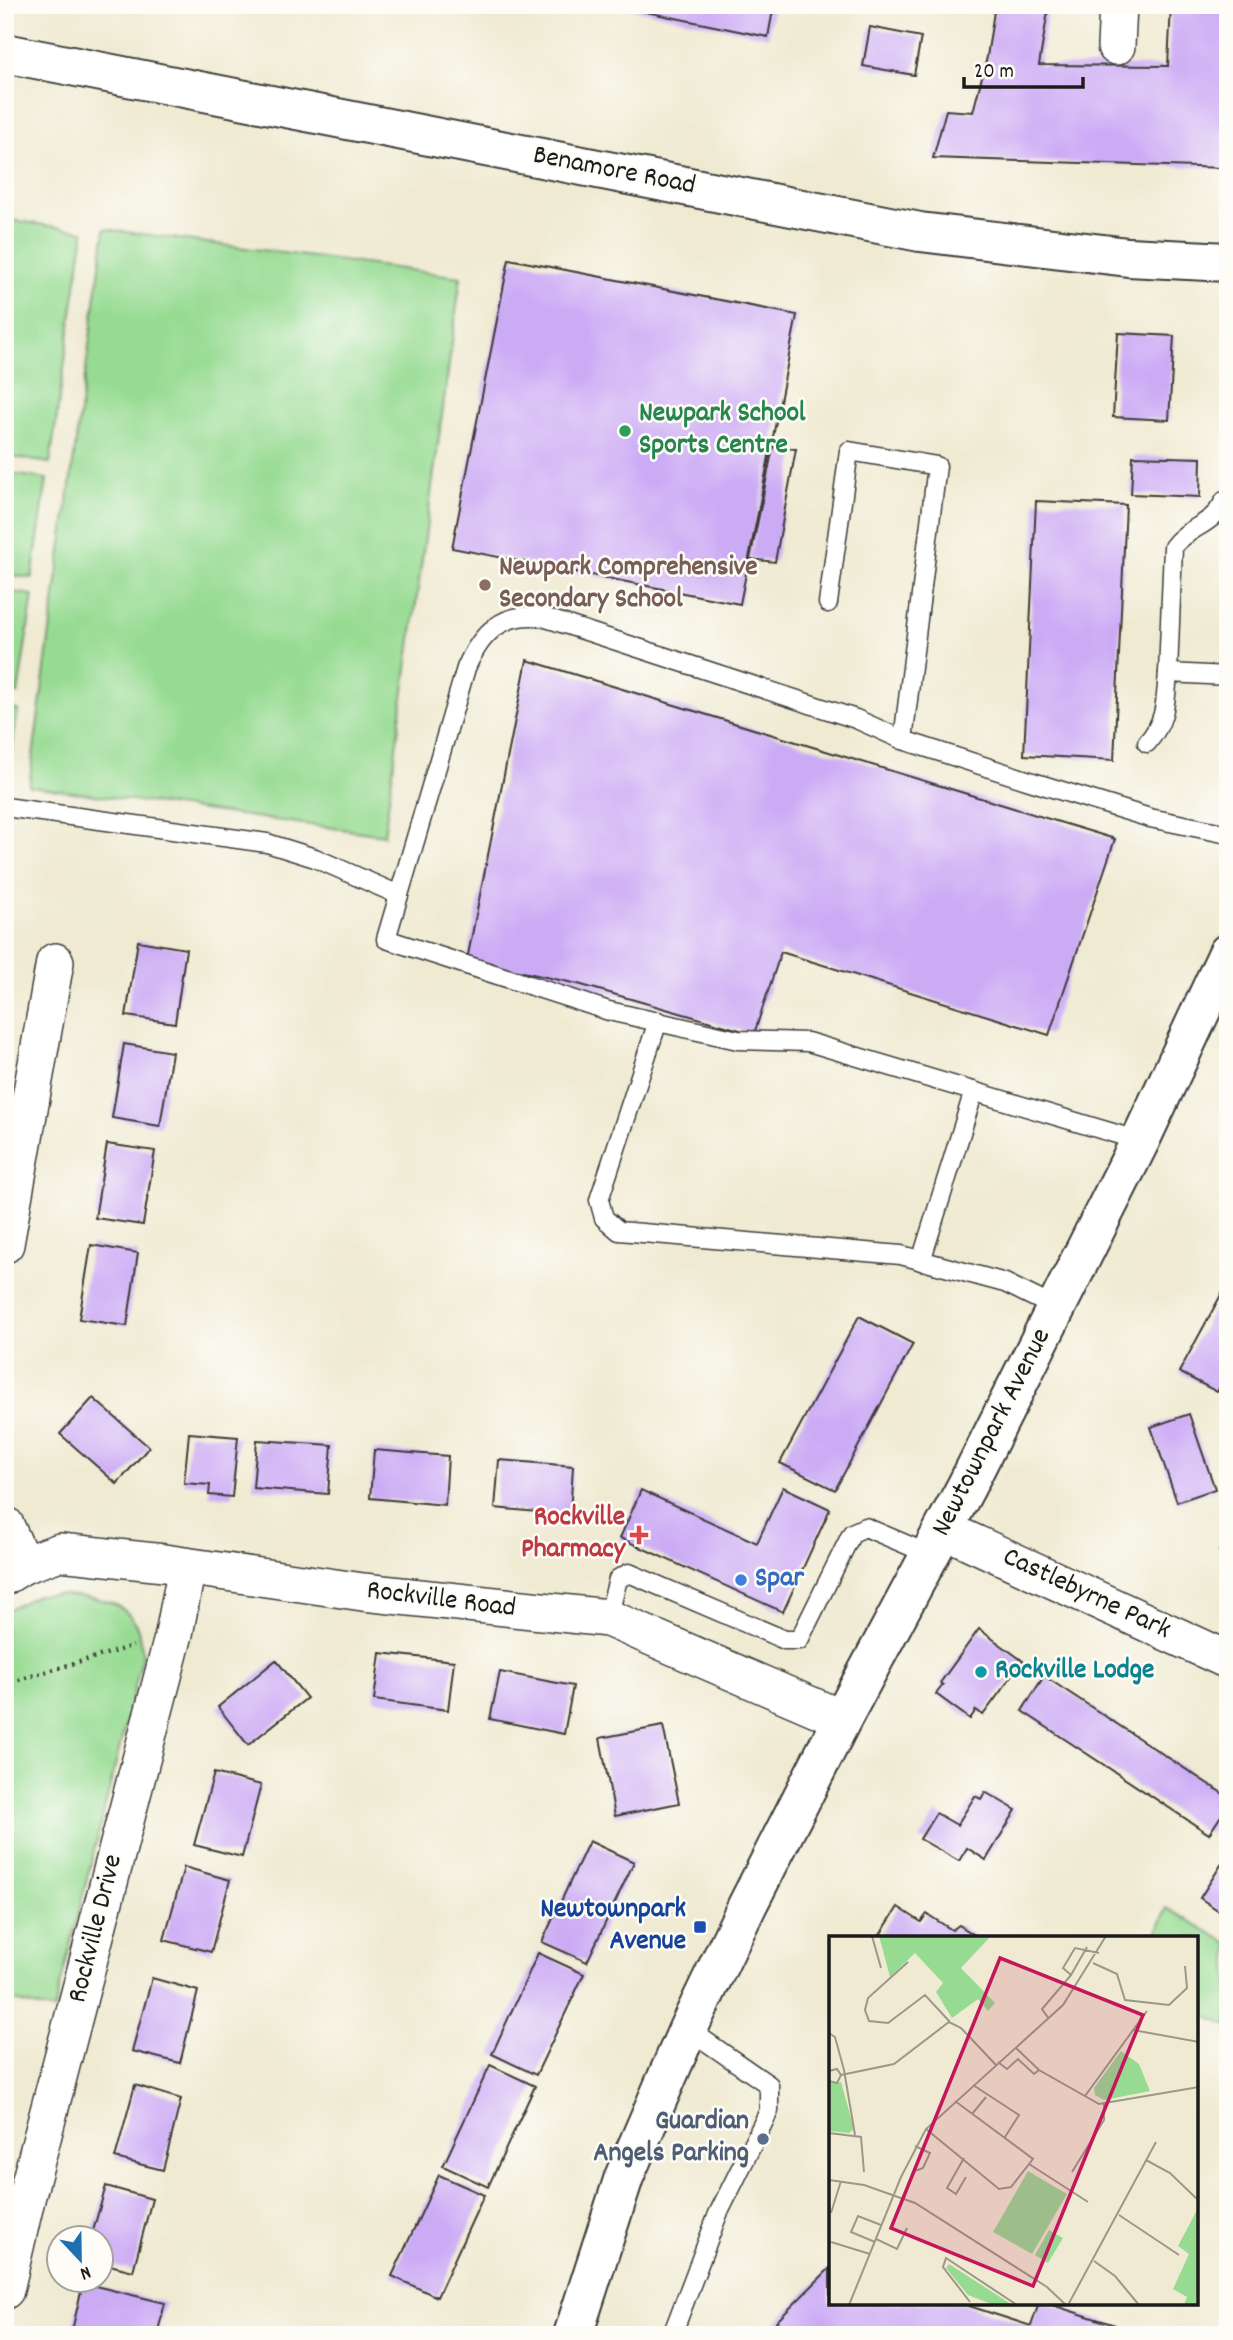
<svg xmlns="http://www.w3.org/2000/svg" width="1233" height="2340" font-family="Dekko,sans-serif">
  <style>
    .green { fill: #97db93; stroke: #5a7c58; stroke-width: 2 }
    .building { fill: #ccabf5 }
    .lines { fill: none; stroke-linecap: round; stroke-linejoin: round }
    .service-casing { stroke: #3c3b37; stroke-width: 21 }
    .minor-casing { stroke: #3c3b37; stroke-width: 40 }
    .tertiary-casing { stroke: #3c3b37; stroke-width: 42 }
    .secondary-casing { stroke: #3c3b37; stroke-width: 42 }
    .path { stroke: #3c3b37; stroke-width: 4.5; stroke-dasharray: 2 5; stroke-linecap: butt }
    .service { stroke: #fff; stroke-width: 18 }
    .minor { stroke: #fff; stroke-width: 37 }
    .tertiary { stroke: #fff; stroke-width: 38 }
    .secondary { stroke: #fff; stroke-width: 38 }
    .leisure-dot { fill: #2e9e5b; stroke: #fdfcf7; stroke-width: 2.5 }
    .education-dot { fill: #8d6e63; stroke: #fdfcf7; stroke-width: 2.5 }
    .health-dot { fill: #e0444e; stroke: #fdfcf7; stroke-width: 2.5 }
    .shop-dot { fill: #3f7fe0; stroke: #fdfcf7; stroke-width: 2.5 }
    .culture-dot { fill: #0f9aa8; stroke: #fdfcf7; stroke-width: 2.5 }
    .transit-dot { fill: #1a4fb4; stroke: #fdfcf7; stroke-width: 2.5 }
    .service-dot { fill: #5c6f8a; stroke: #fdfcf7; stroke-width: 2.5 }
    .labels { text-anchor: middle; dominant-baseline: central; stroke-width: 5; stroke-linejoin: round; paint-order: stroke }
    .street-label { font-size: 28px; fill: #1c1c1c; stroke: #fdfcf7 }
    .leisure-label { font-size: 28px; font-weight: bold; fill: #27864d; stroke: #fdfcf7; text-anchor: start }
    .education-label { font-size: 28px; font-weight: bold; fill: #785e54; stroke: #fdfcf7; text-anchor: start }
    .health-label { font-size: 28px; font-weight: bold; fill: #be3a42; stroke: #fdfcf7; text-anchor: end }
    .shop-label { font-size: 28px; font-weight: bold; fill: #366cbe; stroke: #fdfcf7; text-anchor: start }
    .culture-label { font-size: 28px; font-weight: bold; fill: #0d838f; stroke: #fdfcf7; text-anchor: start }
    .transit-label { font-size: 28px; font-weight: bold; fill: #164399; stroke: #fdfcf7; text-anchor: end }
    .service-label { font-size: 28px; font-weight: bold; fill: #4e5e75; stroke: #fdfcf7; text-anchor: end }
    .inset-road { fill: none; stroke: #9b9889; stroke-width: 2 }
    .view { fill: #c2185b; fill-opacity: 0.15; stroke: #c2185b; stroke-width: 3.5 }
    .inset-edge { fill: none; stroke: #1c1c1c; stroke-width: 3.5 }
  </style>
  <rect width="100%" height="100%" fill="#fdfcf7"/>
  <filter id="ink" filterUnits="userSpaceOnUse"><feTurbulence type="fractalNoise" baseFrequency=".0143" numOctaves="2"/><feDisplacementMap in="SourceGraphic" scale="14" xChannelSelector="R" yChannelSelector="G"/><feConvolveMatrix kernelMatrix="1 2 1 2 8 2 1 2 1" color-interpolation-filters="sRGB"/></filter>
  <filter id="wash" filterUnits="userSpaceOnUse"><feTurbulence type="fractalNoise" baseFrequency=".00686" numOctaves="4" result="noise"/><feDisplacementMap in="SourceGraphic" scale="28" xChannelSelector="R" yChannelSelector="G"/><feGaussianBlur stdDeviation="1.57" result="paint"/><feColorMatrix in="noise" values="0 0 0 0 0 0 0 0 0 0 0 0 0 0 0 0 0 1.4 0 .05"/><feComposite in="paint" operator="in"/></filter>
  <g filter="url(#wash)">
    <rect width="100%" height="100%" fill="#efead1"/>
    <!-- green -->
    <g class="green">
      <path d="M 5,219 L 84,231 L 50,463 L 5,456 Z"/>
      <path d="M 105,229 L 461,277 L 384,835 L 29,786 Z"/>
      <path d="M 5,473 L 47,479 L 32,578 L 5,574 Z"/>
      <path d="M 5,591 L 33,595 L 18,694 L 5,692 Z"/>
      <path d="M 5,708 L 18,710 L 5,794 Z"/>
      <path d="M 58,1594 C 87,1598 122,1595 137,1627 C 140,1634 141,1645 143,1654 L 54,2011 L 5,1999 L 5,1611 L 37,1595 Z"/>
      <path d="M 1167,1908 L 1228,1943 L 1228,2026 L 1196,2012 L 1196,1938 L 1155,1937 Z"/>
    </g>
    <g id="blocks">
      <!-- building -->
      <g class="building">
        <path d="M 612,5 L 774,5 L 768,37 Z"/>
        <path d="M 995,5 L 1049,5 L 1039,65 L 1168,66 L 1171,5 L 1228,5 L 1224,168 L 933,158 L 946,110 L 973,112 L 987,57 Z"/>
        <path d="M 870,27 L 921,37 L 914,75 L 863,66 Z"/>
        <path d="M 509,259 L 797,315 L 740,604 L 452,548 Z"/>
        <path d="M 1118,333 L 1174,336 L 1169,420 L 1113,417 Z"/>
        <path d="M 773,447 L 796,449 L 775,562 L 750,559 Z"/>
        <path d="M 1133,456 L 1201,458 L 1200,497 L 1131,494 Z"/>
        <path d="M 1036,501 L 1126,505 L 1114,760 L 1024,755 Z"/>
        <path d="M 527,660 L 1115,839 L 1049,1035 L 781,952 L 754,1034 L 578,984 L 467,960 Z"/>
        <path d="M 138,941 L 186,949 L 175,1023 L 126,1016 Z"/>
        <path d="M 124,1044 L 172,1052 L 160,1126 L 112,1118 Z"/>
        <path d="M 107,1144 L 155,1151 L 143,1225 L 95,1218 Z"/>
        <path d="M 91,1245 L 138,1253 L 127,1326 L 79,1319 Z"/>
        <path d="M 1228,1282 L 1228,1373 L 1217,1392 L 1179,1372 Z"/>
        <path d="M 859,1316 L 913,1344 L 835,1490 L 780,1463 Z"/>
        <path d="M 93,1398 L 149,1447 L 117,1484 L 60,1434 Z"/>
        <path d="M 1189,1414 L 1215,1489 L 1177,1502 L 1151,1427 Z"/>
        <path d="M 189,1433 L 238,1437 L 232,1497 L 209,1495 L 210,1485 L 184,1483 Z"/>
        <path d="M 257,1440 L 332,1445 L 328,1494 L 253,1488 Z"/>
        <path d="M 374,1450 L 448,1456 L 445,1505 L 370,1498 Z"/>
        <path d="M 499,1460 L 573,1466 L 570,1515 L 495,1508 Z"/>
        <path d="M 783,1487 L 830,1509 L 783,1612 L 620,1538 L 641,1490 L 757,1543 Z"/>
        <path d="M 1228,1532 L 1228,1554 L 1219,1551 Z"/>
        <path d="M 979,1629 L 1023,1661 L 983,1715 L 976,1710 L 970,1719 L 936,1694 L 943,1685 L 940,1683 Z"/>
        <path d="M 380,1653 L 454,1661 L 448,1710 L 374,1700 Z"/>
        <path d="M 276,1660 L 307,1698 L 248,1745 L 218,1707 Z"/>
        <path d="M 500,1672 L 573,1686 L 564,1734 L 490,1719 Z"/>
        <path d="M 1044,1676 L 1228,1797 L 1228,1805 L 1209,1834 L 1022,1711 Z"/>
        <path d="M 663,1726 L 679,1803 L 615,1816 L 600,1738 Z"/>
        <path d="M 214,1773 L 261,1785 L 242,1857 L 194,1845 Z"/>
        <path d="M 985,1792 L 1016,1810 L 986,1860 L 967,1848 L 959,1861 L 920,1839 L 936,1813 L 957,1825 L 975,1796 L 981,1799 Z"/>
        <path d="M 589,1841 L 634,1862 L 587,1962 L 542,1942 Z"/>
        <path d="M 1228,1854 L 1228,1917 L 1200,1898 Z"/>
        <path d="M 184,1867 L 230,1880 L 211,1952 L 164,1940 Z"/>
        <path d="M 898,1907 L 921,1922 L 927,1914 L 952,1930 L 959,1925 L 979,1938 L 878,1938 Z"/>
        <path d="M 538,1953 L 584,1974 L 536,2075 L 492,2054 Z"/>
        <path d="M 152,1978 L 198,1991 L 180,2063 L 132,2051 Z"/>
        <path d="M 490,2065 L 535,2086 L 488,2187 L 443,2166 Z"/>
        <path d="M 135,2085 L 181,2099 L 163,2170 L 115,2158 Z"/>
        <path d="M 439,2175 L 484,2195 L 437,2297 L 392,2276 Z"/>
        <path d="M 106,2186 L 152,2199 L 133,2271 L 102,2263 L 102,2238 L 91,2238 Z"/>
        <path d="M 830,2268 L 830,2303 L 960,2303 L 1031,2326 L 1039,2303 L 1046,2303 L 1115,2325 L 1112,2335 L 778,2335 L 776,2322 Z"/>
        <path d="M 83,2283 L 165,2303 L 157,2335 L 71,2335 Z"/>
      </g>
    </g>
  </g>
  <g filter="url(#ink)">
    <use href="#blocks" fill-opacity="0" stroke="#3c3b37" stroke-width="2"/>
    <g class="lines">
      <!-- service casing -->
      <g class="service-casing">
        <g id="service">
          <path d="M 1224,501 C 1213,526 1188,526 1173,547 L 1168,673 L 1228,676"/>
          <path d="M 828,603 L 849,451 L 937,466 L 903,740"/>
          <path d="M 1147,743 C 1167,719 1165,703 1168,673"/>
          <path d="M 5,807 L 267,843 L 315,858 L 399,895"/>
          <path d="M 658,1021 L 599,1200 L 604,1218 L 619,1231 L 901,1255 L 1005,1283 L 1056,1308"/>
          <path d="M 1140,1141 L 808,1042 L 738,1040 L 609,1011 L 386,939 L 466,668 C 481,633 503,611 543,617 L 856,719 L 903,740 L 1033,782 L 1150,818 L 1228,834"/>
          <path d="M 921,1261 L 974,1091"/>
          <path d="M 608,1618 L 618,1579 L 629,1573 L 785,1640 L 799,1640 L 852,1533 L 865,1527 L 931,1555"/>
          <path d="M 672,2335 L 718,2214 L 769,2111 L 769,2085 L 688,2029"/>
        </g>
      </g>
      <!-- minor casing -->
      <g class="minor-casing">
        <g id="minor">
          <path d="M 1116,46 L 1118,5"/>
          <path d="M 5,1244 L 55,962"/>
          <path d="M 5,1525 L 23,1565"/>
          <path d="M 945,1530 L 1228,1660"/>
          <path d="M 5,1576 L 23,1565 L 60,1552 L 164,1563 L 363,1592 L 608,1618 L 842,1719"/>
          <path d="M 5,2290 L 26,2199 L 174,1634 L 187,1567"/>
        </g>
      </g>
      <!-- tertiary casing -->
      <g class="tertiary-casing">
        <path id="tertiary" d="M 5,53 L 920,232 L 1128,257 L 1228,262"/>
      </g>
      <!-- secondary casing -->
      <g class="secondary-casing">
        <path id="secondary" d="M 573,2335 L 624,2177 L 688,2029 L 747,1906 L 842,1719 L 966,1487 L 1140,1141 L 1228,953"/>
      </g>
      <!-- path -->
      <path class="path" d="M 5,1684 L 133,1646"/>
      <!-- service -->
      <use href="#service" class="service"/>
      <!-- minor -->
      <use href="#minor" class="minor"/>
      <!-- tertiary -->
      <use href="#tertiary" class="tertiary"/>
      <!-- secondary -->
      <use href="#secondary" class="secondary"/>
    </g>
  </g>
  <!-- markers -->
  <circle class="leisure-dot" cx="625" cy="431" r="7"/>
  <circle class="education-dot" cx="485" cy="585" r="7"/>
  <path class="health-dot" d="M635.5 1524.5h7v7h7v7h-7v7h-7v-7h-7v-7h7z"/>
  <circle class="shop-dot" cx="741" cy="1580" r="7"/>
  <circle class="culture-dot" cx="981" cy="1672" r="7"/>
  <rect class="transit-dot" x="693" y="1920" width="14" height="14" rx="3.5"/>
  <circle class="service-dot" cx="763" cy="2139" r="7"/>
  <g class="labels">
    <!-- street labels -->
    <g class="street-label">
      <text transform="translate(614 172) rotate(11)">Benamore Road</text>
      <text transform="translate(993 1433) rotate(-63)">Newtownpark Avenue</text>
      <text transform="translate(1086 1595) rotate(25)">Castlebyrne Park</text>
      <text transform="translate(441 1601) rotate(7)">Rockville Road</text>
      <text transform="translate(97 1929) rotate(-76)">Rockville Drive</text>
    </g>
    <!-- leisure labels -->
    <g class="leisure-label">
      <text x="639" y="415">Newpark School<tspan x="639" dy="32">Sports Centre</tspan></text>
    </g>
    <!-- education labels -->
    <g class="education-label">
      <text x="499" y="569">Newpark Comprehensive<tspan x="499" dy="32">Secondary School</tspan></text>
    </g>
    <!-- health labels -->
    <g class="health-label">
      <text x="625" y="1519">Rockville<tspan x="625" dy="32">Pharmacy</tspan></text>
    </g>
    <!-- shop labels -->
    <g class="shop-label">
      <text x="755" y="1580">Spar</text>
    </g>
    <!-- culture labels -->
    <g class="culture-label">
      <text x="995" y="1672">Rockville Lodge</text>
    </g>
    <!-- transit labels -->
    <g class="transit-label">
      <text x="686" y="1911">Newtownpark<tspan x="686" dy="32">Avenue</tspan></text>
    </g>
    <!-- service labels -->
    <g class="service-label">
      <text x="749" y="2123">Guardian<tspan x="749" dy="32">Angels Parking</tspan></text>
    </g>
  </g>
  <!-- overview -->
  <g transform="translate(829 1936)">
    <rect width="369" height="369" fill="#efead1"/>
    <path d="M 50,0 L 162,0 L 132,32 L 166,67 L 159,75 L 149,63 L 123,82 L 107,56 L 114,47 L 86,17 L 61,41 ZM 292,115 L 310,128 L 321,155 L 275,164 L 266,159 L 265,152 ZM 12,146 L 25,193 L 20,197 L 0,195 L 0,147 ZM 199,235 L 238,258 L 203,318 L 164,296 ZM 369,272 L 369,369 L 355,369 L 358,361 L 344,353 L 360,318 L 349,310 ZM 220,294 L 234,302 L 219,327 L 206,319 ZM 120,328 L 182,368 L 181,369 L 165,369 L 139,359 L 117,332 Z" fill="#97db93"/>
    <path class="inset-road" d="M 43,0 L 52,32M 79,26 L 39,62 L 36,74 L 40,85 L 59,87 L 96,59 L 121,86M 264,27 L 288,38 L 296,64 L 340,69 L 358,52 L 356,30M 242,39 L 258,11M 220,83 L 213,73 L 242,39 L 234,32 L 246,12 L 270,17M 304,94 L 370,106M 0,97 L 6,101 L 15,134 L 26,199M 187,112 L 210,134 L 270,168 L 370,151M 169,126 L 178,133 L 189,123 L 205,138 L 210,134M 0,135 L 8,133 L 12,139 L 8,147 L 0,145M 12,139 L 65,128 L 120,86 L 132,92 L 167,129M 144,149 L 190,179 L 176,201M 256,160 L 318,75M 143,178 L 157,161M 97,193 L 170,253 L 182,251 L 204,223 L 126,165M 0,197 L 32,201 L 35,236M 86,210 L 101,217 L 94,232 L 86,235M 135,222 L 118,252 L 127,258 L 137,241M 317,224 L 341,237 L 368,263M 200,228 L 259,266M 243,236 L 275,184 L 275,168M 0,244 L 35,249 L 86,267 L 218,351 L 237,369M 2,277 L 12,245M 290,279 L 350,319M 47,303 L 68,313 L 78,292M 2,306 L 41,318M 46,306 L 22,296 L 29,280 L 52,289M 265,325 L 286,340 L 310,369M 141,366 L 114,331 L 117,322 L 188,369M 20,369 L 72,241 L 97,193 L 234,69 L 277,0M 239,369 L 327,206"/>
    <path class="view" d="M 171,22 L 314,79 L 204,350 L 62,292 Z"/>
    <rect width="369" height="369" class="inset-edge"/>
  </g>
  <!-- margin -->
  <rect width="1233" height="2340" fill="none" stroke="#fdfcf7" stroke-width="28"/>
  <!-- north arrow -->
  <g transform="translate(80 2259) rotate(158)"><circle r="33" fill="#fdfcf7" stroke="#a3a29f" stroke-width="2"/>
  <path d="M0-5L12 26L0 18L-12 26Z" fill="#1f6fb2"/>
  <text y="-10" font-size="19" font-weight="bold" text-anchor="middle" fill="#1c1c1c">N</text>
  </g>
  <!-- scale -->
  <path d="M964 77v10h119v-10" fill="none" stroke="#1c1c1c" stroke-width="3.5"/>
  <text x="974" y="77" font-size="21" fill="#1c1c1c" stroke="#fdfcf7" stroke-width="5" paint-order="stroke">20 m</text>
</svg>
